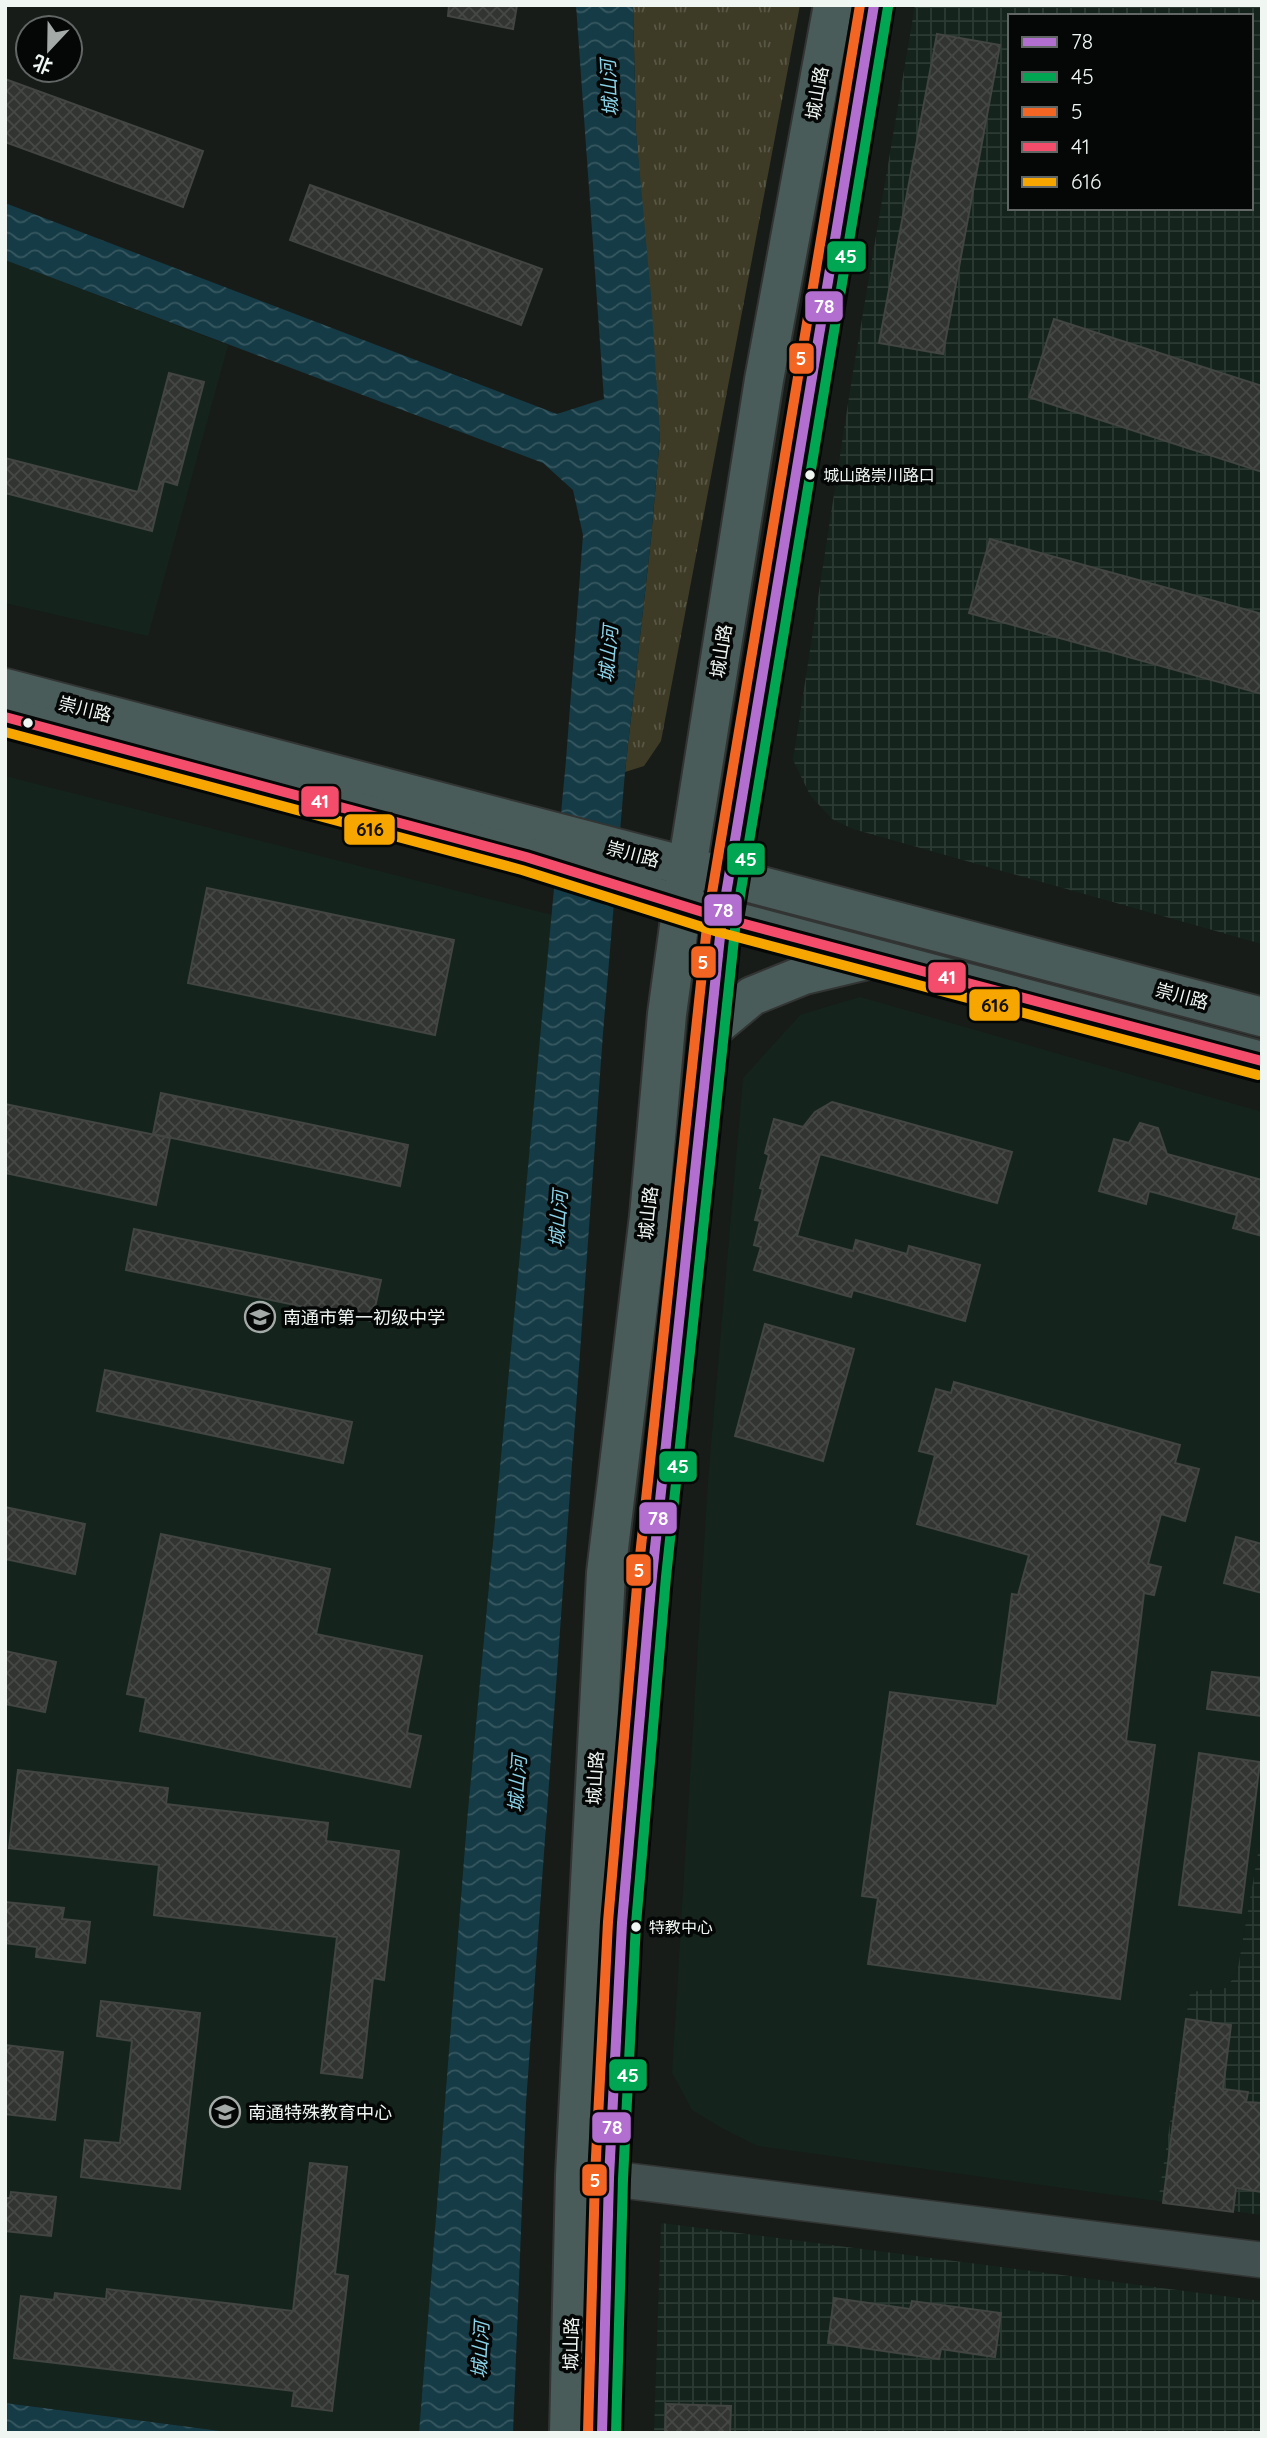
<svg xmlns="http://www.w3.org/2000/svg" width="1267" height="2438" font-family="Quicksand,'Noto Sans SC',sans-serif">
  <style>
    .built { fill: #14241c }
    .industrial { fill: url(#industrial-grid); fill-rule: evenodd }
    .grass { fill: url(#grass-tufts) }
    .water { fill: url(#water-waves) }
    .building { fill: url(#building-cross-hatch); stroke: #424542; stroke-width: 2 }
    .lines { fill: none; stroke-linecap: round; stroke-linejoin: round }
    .minor-casing { stroke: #323533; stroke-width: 38 }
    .secondary-casing { stroke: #323533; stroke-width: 42 }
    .minor { stroke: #42504f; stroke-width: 35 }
    .secondary { stroke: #4a5c5a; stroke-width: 38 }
    .bus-1-casing { stroke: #040706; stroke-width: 16 }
    .bus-2-casing { stroke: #040706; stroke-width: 16 }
    .bus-3-casing { stroke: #040706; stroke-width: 16 }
    .bus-4-casing { stroke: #040706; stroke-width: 16 }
    .bus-5-casing { stroke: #040706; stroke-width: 16 }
    .bus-1 { stroke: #b36fd0; stroke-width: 10 }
    .bus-2 { stroke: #00a651; stroke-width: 10 }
    .bus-3 { stroke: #f26522; stroke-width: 10 }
    .bus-4 { stroke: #f44d6c; stroke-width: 10 }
    .bus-5 { stroke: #f7a600; stroke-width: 10 }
    .bus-dot { fill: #f0f7f3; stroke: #040706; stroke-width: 2.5 }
    .labels { text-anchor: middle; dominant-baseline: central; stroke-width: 7; stroke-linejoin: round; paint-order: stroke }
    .bus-label { font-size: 16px; fill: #f0f7f3; stroke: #040706; text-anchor: start }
    .street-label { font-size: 18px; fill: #f0f7f3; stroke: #040706 }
    .poi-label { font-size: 18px; fill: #f0f7f3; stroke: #040706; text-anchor: start }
    .water-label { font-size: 19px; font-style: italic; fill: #89d2e8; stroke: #040706 }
    .line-badge { stroke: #040706; stroke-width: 2.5 }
    .badge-label { font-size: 19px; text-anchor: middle; font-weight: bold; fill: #fff }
    .pale-badge-label { font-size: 19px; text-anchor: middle; font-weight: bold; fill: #111 }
  </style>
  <defs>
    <pattern id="industrial-grid" width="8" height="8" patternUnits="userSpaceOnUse" patternTransform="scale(1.75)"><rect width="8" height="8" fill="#14241c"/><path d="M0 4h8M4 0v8" fill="none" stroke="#2b3a32"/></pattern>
    <pattern id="grass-tufts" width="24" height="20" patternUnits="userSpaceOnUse" patternTransform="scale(1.75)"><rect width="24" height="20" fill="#3d3b26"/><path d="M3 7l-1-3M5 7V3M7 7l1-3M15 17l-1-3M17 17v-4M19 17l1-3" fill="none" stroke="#595846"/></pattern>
    <pattern id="water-waves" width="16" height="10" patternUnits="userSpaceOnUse" patternTransform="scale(1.75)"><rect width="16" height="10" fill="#153b46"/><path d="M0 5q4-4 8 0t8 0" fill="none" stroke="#375861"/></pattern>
    <pattern id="building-cross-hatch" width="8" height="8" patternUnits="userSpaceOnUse" patternTransform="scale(1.75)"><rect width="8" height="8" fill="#313431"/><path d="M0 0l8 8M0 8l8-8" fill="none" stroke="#454845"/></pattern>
  </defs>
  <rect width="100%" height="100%" fill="#171c19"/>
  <!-- built -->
  <g class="built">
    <path d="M 5,260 L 228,345 L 148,636 L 5,603 Z"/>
    <path d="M 5,776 L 552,915 L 467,1821 L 419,2433 L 236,2433 L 5,2403 Z"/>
    <path d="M 860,997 L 1262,1112 L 1262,1830 L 1237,1973 L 1226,1988 L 1190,1992 L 1158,2201 L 758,2146 L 722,2128 L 692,2110 L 672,2073 L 708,1480 L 743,1078 L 800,1015 Z"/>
  </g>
  <!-- industrial -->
  <g class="industrial">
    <path d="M 915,5 L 1262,5 L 1262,944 L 853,829 L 832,819 L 810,795 L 793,760 L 851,384 ZM 1010,16 L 1251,16 L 1251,208 L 1010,208 Z"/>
    <path d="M 1262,1830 L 1262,2215 L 1158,2201 L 1190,1992 L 1226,1988 L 1237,1973 Z"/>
    <path d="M 661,2223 L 1262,2301 L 1262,2433 L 654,2433 Z"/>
  </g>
  <!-- grass -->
  <path class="grass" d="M 633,5 L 800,5 L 661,741 L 644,766 L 625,772 L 651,539 L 660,437 L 636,131 Z"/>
  <!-- water -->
  <g class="water">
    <path d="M 576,5 L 633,5 L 636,131 L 651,295 L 660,437 L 651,539 L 625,772 L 603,1033 L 526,2103 L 513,2433 L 419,2433 L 467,1821 L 566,760 L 583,535 L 573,490 L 543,463 L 5,260 L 5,203 L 557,414 L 604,399 Z"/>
    <path d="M 5,2403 L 236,2433 L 5,2433 Z"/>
  </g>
  <!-- building -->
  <g class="building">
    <path d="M 449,5 L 517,5 L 513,29 L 448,16 Z"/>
    <path d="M 937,34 L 1000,45 L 943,354 L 879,343 Z"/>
    <path d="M 5,79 L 203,151 L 183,207 L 5,142 Z"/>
    <path d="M 310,185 L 542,269 L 521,325 L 290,240 Z"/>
    <path d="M 1054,319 L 1262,386 L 1262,472 L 1029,397 Z"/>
    <path d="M 169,373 L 204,382 L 177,485 L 164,481 L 152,531 L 5,493 L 5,458 L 138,492 Z"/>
    <path d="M 990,539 L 1262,614 L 1262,694 L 969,613 Z"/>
    <path d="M 207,888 L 454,940 L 435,1035 L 188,983 Z"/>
    <path d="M 161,1093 L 408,1145 L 400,1186 L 153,1134 Z"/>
    <path d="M 832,1102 L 1012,1152 L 997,1203 L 820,1154 L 797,1236 L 853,1251 L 856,1240 L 907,1254 L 909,1246 L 980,1265 L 965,1321 L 853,1290 L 851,1297 L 754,1270 L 761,1247 L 754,1245 L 760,1221 L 755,1220 L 763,1189 L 760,1188 L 769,1155 L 765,1153 L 774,1119 L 803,1127 L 815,1112 Z"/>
    <path d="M 5,1104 L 170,1138 L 156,1205 L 5,1173 Z"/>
    <path d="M 1140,1123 L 1158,1128 L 1167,1154 L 1262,1180 L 1262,1236 L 1233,1228 L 1237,1215 L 1149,1191 L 1146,1204 L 1099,1191 L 1114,1139 L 1129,1143 Z"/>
    <path d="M 134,1229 L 381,1280 L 372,1321 L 126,1270 Z"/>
    <path d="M 765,1324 L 854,1349 L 823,1461 L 735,1436 Z"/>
    <path d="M 105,1370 L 352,1422 L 343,1463 L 97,1411 Z"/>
    <path d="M 954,1382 L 1180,1445 L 1175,1463 L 1199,1469 L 1185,1521 L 1161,1514 L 1148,1564 L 1161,1567 L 1154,1595 L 1144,1593 L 1126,1741 L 1155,1745 L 1120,1999 L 868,1964 L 878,1898 L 862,1896 L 890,1692 L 997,1706 L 1012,1594 L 1018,1595 L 1029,1555 L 917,1524 L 935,1455 L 919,1451 L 936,1389 L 951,1393 Z"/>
    <path d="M 5,1507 L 85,1524 L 75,1574 L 5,1559 Z"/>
    <path d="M 161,1534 L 330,1569 L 316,1634 L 422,1656 L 407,1733 L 421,1736 L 410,1787 L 140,1731 L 146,1698 L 127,1694 Z"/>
    <path d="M 1236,1537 L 1262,1544 L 1262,1593 L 1224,1583 Z"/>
    <path d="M 5,1651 L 56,1662 L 45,1712 L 5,1704 Z"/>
    <path d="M 1212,1672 L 1262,1678 L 1262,1716 L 1207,1709 Z"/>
    <path d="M 1199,1753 L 1260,1762 L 1241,1913 L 1179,1905 Z"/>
    <path d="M 18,1770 L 168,1788 L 166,1804 L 328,1823 L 326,1841 L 399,1851 L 384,1980 L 373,1978 L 362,2078 L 321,2073 L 337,1937 L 154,1915 L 159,1865 L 9,1848 Z"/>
    <path d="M 5,1902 L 64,1908 L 62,1919 L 90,1922 L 85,1963 L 36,1957 L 37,1947 L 5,1943 Z"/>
    <path d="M 101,2001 L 200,2013 L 180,2189 L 81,2177 L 85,2140 L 120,2143 L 132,2041 L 97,2036 Z"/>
    <path d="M 1186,2019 L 1231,2025 L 1223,2089 L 1248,2092 L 1246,2102 L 1262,2103 L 1262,2192 L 1236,2188 L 1233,2212 L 1163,2203 Z"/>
    <path d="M 5,2045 L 63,2052 L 55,2120 L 5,2114 Z"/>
    <path d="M 310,2163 L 347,2167 L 335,2274 L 348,2276 L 332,2411 L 292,2406 L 294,2391 L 14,2358 L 21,2296 L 54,2300 L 55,2293 L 106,2299 L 107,2289 L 293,2311 Z"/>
    <path d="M 11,2192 L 56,2197 L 51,2236 L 5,2231 L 5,2198 L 10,2198 Z"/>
    <path d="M 834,2298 L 910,2309 L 912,2301 L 1001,2313 L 995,2357 L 941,2349 L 939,2359 L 828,2343 Z"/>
    <path d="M 666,2404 L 731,2406 L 730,2433 L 665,2433 Z"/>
  </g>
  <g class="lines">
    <!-- minor casing -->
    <g class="minor-casing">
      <path id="minor" d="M 581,2175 L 1262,2260"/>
    </g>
    <!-- secondary casing -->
    <g class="secondary-casing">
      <g id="secondary">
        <path d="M 5,688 L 1262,1017"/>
        <path d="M 5,717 L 526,857 L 722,918 L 1262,1061"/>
        <path d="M 710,1031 L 752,996 L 804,975 L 871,959"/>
        <path d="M 569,2433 L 575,2175 L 606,1573 L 649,1216 L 667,1014 L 687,868 L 764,380 L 833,5"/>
        <path d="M 602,2433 L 609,2178 L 622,1923 L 652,1576 L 722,918 L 874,5"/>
      </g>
    </g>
    <!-- minor -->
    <use href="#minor" class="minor"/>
    <!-- secondary -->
    <use href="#secondary" class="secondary"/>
    <!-- bus-1 casing -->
    <g class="bus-1-casing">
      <path id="bus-1" d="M 602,2433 L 609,2178 L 622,1923 L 652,1576 L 722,918 L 874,5"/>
    </g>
    <!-- bus-2 casing -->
    <g class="bus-2-casing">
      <path id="bus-2" d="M 616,2433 L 623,2179 L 636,1924 L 666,1577 L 736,920 L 888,7"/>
    </g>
    <!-- bus-3 casing -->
    <g class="bus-3-casing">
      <path id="bus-3" d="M 588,2433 L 595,2177 L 608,1922 L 638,1575 L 708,917 L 860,5"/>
    </g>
    <!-- bus-4 casing -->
    <g class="bus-4-casing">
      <path id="bus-4" d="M 5,717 L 526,857 L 722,918 L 1262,1061"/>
    </g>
    <!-- bus-5 casing -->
    <g class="bus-5-casing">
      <path id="bus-5" d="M 5,732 L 522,870 L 718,932 L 1258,1075"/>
    </g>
    <!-- bus-1 -->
    <use href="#bus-1" class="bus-1"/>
    <!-- bus-2 -->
    <use href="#bus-2" class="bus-2"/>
    <!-- bus-3 -->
    <use href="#bus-3" class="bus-3"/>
    <!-- bus-4 -->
    <use href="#bus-4" class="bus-4"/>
    <!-- bus-5 -->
    <use href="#bus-5" class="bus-5"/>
  </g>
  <!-- icons -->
  <defs>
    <g id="school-ring" transform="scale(1.575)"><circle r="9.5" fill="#040706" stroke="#a4aaa7" stroke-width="1.5"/><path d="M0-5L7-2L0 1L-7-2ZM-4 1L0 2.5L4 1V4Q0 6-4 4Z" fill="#a4aaa7"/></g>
  </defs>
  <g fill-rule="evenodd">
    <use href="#school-ring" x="260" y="1317"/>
    <use href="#school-ring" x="225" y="2112"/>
  </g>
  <!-- markers -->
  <g class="bus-dot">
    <circle cx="810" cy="475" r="6"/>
    <circle cx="28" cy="723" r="6"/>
    <circle cx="636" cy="1927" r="6"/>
  </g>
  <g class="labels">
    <!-- bus labels -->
    <g class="bus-label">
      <text x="823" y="475">城山路崇川路口</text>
      <text x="649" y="1927">特教中心</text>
    </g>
    <!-- street labels -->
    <g class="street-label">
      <text transform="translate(817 93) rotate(-80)">城山路</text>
      <text transform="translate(721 651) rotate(-81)">城山路</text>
      <text transform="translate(85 709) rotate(14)">崇川路</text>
      <text transform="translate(633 854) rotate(15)">崇川路</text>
      <text transform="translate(1182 996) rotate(15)">崇川路</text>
      <text transform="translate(648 1213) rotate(-84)">城山路</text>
      <text transform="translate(595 1778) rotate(-87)">城山路</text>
      <text transform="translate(571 2344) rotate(-89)">城山路</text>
    </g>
    <!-- poi labels -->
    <g class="poi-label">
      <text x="283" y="1317">南通市第一初级中学</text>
      <text x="248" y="2112">南通特殊教育中心</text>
    </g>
    <!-- water labels -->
    <g class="water-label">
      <text transform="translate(609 88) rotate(-93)">城山河</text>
      <text transform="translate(608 654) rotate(-85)">城山河</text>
      <text transform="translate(558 1219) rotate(-86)">城山河</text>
      <text transform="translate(517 1784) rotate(-86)">城山河</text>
      <text transform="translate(480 2350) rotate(-87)">城山河</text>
    </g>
  </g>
  <g class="line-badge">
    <rect x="826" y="240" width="41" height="33" rx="7" fill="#00a651"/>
    <rect x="804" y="290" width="40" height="33" rx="7" fill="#b36fd0"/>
    <rect x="788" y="342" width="27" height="33" rx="7" fill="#f26522"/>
    <rect x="300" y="785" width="40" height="33" rx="7" fill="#f44d6c"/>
    <rect x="343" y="813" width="53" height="33" rx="7" fill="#f7a600"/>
    <rect x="726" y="842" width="40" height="34" rx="7" fill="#00a651"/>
    <rect x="703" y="893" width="40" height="34" rx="7" fill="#b36fd0"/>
    <rect x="690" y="945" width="27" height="34" rx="7" fill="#f26522"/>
    <rect x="927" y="961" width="40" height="33" rx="7" fill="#f44d6c"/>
    <rect x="968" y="988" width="53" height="34" rx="7" fill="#f7a600"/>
    <rect x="658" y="1450" width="40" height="33" rx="7" fill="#00a651"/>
    <rect x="638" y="1501" width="40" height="34" rx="7" fill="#b36fd0"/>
    <rect x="625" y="1553" width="27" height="34" rx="7" fill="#f26522"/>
    <rect x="608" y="2058" width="40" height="34" rx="7" fill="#00a651"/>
    <rect x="591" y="2111" width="41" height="33" rx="7" fill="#b36fd0"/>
    <rect x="581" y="2163" width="27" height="34" rx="7" fill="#f26522"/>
  </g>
  <g class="badge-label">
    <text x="846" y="263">45</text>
    <text x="824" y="313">78</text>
    <text x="801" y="365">5</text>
    <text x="320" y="808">41</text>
    <text x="746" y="866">45</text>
    <text x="723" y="917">78</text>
    <text x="703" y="969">5</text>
    <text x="947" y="984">41</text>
    <text x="678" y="1473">45</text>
    <text x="658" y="1525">78</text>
    <text x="639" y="1577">5</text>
    <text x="628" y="2082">45</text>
    <text x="612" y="2134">78</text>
    <text x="595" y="2187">5</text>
  </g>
  <g class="pale-badge-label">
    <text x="370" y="836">616</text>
    <text x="995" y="1012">616</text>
  </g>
  <!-- border -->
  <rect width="1267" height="2438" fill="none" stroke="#f0f7f3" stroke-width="14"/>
  <!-- legend -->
  <rect x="1008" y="14" width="245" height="196" fill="#040706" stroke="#626765" stroke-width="2"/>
  <rect x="1022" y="37" width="35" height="10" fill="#b36fd0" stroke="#626765" stroke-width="2"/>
  <text x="1071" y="49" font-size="21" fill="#f0f7f3">78</text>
  <rect x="1022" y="72" width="35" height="10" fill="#00a651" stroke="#626765" stroke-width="2"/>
  <text x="1071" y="84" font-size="21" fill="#f0f7f3">45</text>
  <rect x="1022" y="107" width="35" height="10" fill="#f26522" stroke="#626765" stroke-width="2"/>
  <text x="1071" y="119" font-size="21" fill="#f0f7f3">5</text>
  <rect x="1022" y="142" width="35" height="10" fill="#f44d6c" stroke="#626765" stroke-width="2"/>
  <text x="1071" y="154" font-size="21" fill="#f0f7f3">41</text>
  <rect x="1022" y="177" width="35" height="10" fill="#f7a600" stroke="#626765" stroke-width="2"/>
  <text x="1071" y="189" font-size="21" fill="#f0f7f3">616</text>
  <!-- north arrow -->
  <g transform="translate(49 49) rotate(202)"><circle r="33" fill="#040706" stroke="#626765" stroke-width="2"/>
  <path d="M0-5L12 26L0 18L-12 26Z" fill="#a4aaa7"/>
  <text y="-10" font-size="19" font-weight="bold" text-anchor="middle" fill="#f0f7f3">北</text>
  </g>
</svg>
